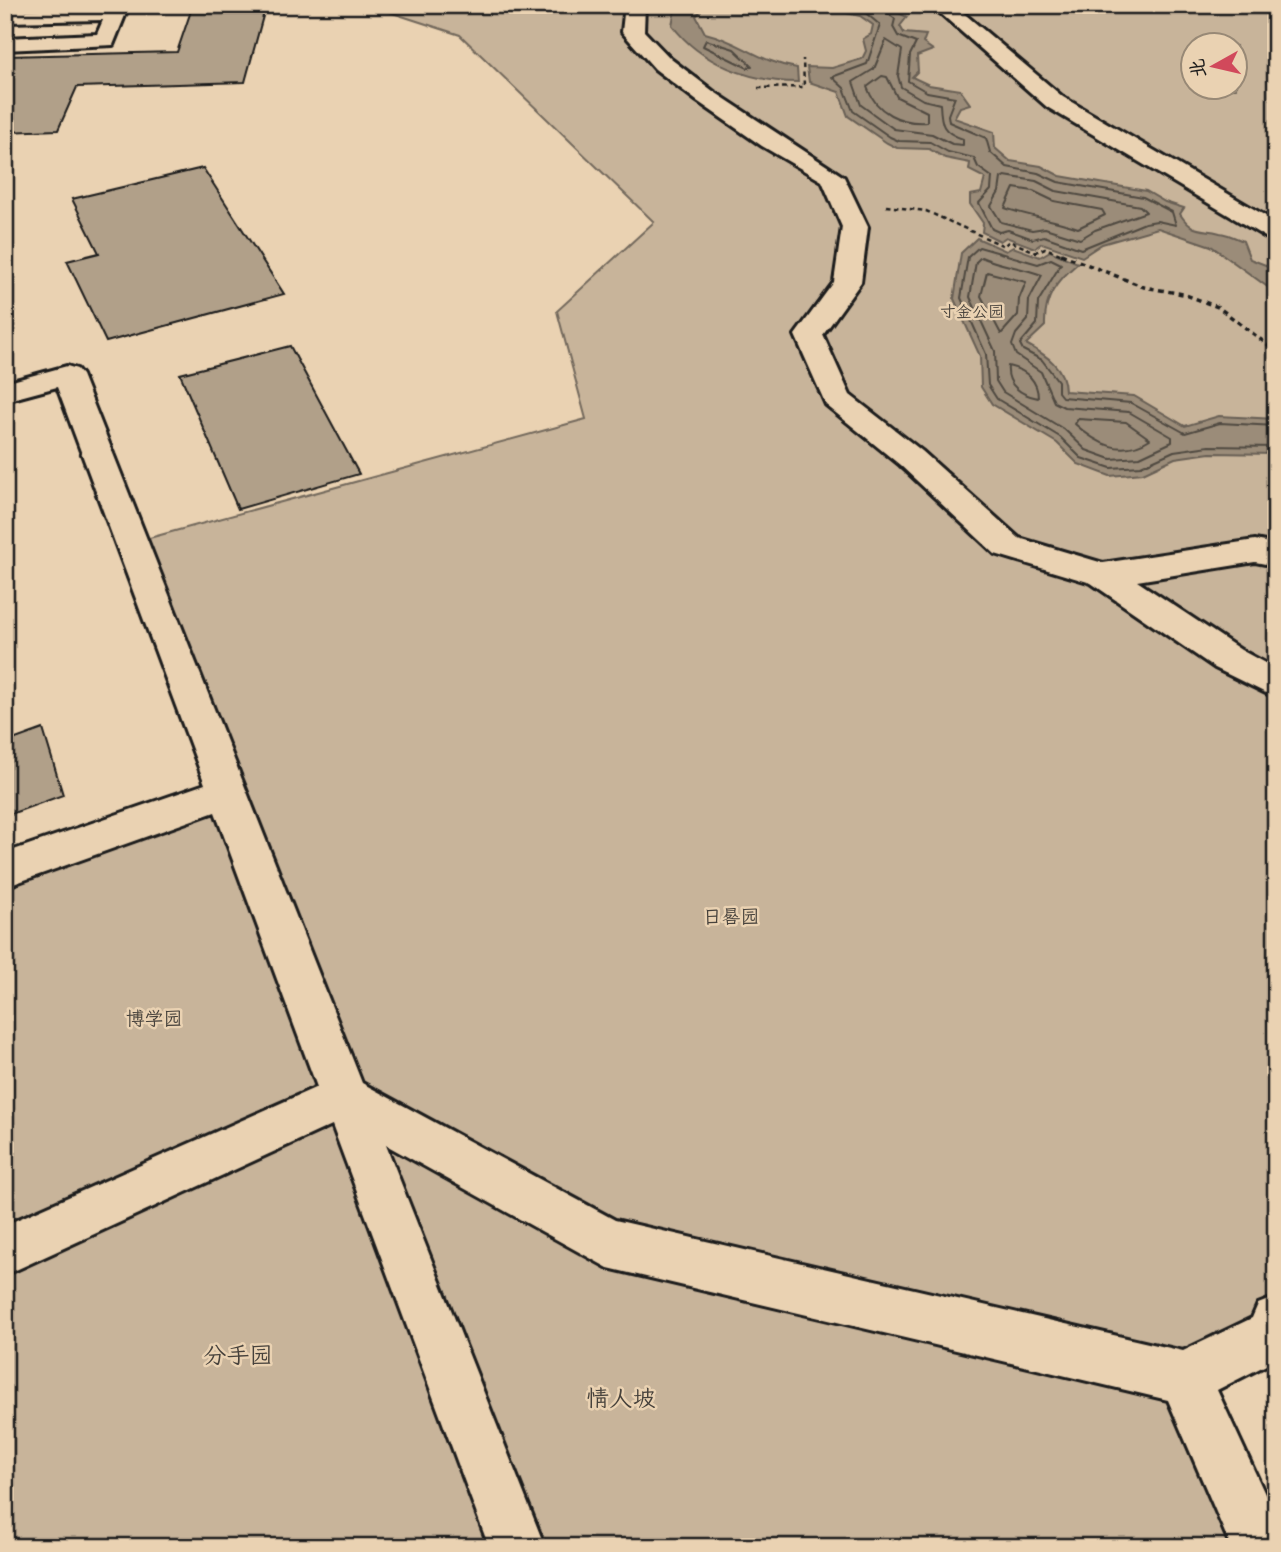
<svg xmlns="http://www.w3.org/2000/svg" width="1281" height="1552" font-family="Sriracha,'LXGW WenKai TC',sans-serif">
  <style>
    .green { fill: #c8b49a; stroke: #72685b; stroke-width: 2; fill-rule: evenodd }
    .water { fill: #9b8c79; stroke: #685f54; stroke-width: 2 }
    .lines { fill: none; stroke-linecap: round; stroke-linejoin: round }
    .shore { stroke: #4f4941; stroke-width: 2 }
    .building { fill: #b1a089; stroke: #1c1c1c; stroke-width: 2 }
    .minor-casing { stroke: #1c1c1c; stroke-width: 6 }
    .path-far1 { stroke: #1c1c1c; stroke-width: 2.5; stroke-dasharray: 4.5 3.5; stroke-linecap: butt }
    .path { stroke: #1c1c1c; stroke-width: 3.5; stroke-dasharray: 5 4.5; stroke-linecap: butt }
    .minor { fill: #ead2b2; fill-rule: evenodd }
    .labels { text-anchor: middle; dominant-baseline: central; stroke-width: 5; stroke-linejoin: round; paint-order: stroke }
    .far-park-label { font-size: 16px; fill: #47423c; stroke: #ead2b2 }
    .park-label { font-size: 19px; fill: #47423c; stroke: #ead2b2 }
    .near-park-label { font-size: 23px; fill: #47423c; stroke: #ead2b2 }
  </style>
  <rect width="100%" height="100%" fill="#ead2b2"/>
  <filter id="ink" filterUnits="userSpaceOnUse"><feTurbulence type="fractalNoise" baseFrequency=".0143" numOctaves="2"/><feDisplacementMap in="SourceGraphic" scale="14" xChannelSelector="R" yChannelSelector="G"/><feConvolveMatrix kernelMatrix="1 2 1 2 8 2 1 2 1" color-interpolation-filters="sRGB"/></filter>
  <g filter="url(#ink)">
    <!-- green -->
    <path class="green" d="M 368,5 L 1276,5 L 1276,1322 L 1185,1378 L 1260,1547 L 5,1547 L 5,870 L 227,792 L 131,543 L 586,419 L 557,311 L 654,222 L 460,35 ZM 1194,46 L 1236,46 L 1236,88 L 1194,88 Z"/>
    <!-- water -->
    <g class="water">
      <path d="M 676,5 L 706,5 L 696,16 L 705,33 C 742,42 758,62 797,68 L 798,82 C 751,82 701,64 672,25 Z"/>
      <path d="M 810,5 L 883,5 L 907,17 L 900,26 L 904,33 L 926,35 L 923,43 L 933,50 L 917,56 L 918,71 L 912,77 L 929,85 L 960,90 L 970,104 L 960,107 L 954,118 L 994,132 L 995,148 L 1010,161 L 1041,166 L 1060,176 L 1146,191 L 1165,202 L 1184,208 L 1180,214 C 1193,234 1201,228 1220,233 C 1228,234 1236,238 1243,241 L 1250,259 L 1276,269 L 1276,293 L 1211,246 L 1158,228 L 1102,244 L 1082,257 L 1042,243 L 1035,248 L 1006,237 L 1000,241 L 982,232 L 983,223 L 970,204 L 970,195 L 981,193 L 985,178 L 969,170 L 970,163 L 945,158 L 929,149 L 897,148 L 887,143 L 848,116 L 839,92 L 809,82 L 807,67 L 832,68 L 862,59 L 866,51 L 863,39 L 871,34 L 873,25 L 860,16 Z"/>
      <path d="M 977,238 L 1006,251 L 1013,247 L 1040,257 L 1050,251 L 1078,263 C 1056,282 1044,297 1045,326 L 1026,344 C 1046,355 1065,367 1065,391 L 1134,396 L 1185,426 L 1219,416 L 1276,419 L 1276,454 L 1210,453 L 1175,458 L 1143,473 L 1110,476 L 1078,464 L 1057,443 L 992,404 L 981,387 L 980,356 L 954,299 L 961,253 Z"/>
    </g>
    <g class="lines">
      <!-- shore -->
      <g class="shore">
        <path d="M 833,5 L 862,10 L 880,25 L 867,64 L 832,77 L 844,88 L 853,111 L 890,137 L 899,141 L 930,142 L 948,152 L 974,158 L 978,167 L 992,177 L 991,190 L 979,203 L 992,229 L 999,232 L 1008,230 L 1033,239 L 1044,236 L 1081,249 L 1145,223 L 1157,221 L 1176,225 L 1172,212 L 1143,197 L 1058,182 L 1038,173 L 1007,167 L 990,152 L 986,138 L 949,122 L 948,115 L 955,97 L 927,92 L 908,81 L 910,55 L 916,43 L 898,36 L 893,27 L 895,19 L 886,12 L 885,5"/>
        <path d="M 706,40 L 734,49 L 752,66 L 748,68 L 703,46 Z"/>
        <path d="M 886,40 L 902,50 L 898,76 L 901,87 L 923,100 L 940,104 C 941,125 942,132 963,139 L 963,145 L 952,144 L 932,134 L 894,129 L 861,105 L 853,82 L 874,69 Z"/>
        <path d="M 882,76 L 887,77 L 897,97 L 927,112 L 927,122 C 901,124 876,113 867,87 Z"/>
        <path d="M 1005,176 L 1036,181 L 1056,191 L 1140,206 L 1146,212 L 1095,230 L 1080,239 L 1045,228 L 1032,230 L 1001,222 L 991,206 L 999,192 L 1001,178 Z"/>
        <path d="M 1014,188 L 1033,191 L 1054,201 L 1102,210 L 1105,215 L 1078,228 C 1053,219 1030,217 1005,208 Z"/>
        <path d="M 981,257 C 1001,266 1021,267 1042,275 L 1029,300 L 1028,320 L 1016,334 L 1012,345 L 1016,355 L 1041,372 L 1054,402 L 1064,407 L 1129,412 L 1172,437 L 1172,442 L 1140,457 L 1111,459 L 1086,450 L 1065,430 L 1003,392 L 996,381 L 995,351 L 970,297 L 976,262 Z"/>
        <path d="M 987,272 L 1026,282 L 1019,299 L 1018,315 L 1001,334 L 981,296 Z"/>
        <path d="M 1008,366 C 1025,370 1038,379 1038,398 C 1021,395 1006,385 1008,366 Z"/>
        <path d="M 1078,419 L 1126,422 L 1150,439 C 1122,457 1098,445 1075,424 Z"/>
        <path d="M 1276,426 L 1220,423 L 1185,433 L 1131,403 L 1062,397 L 1058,392 L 1058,381 L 1042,360 L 1023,350 L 1020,344 L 1037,324 L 1038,302 L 1061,264 L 1051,259 L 1038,264 L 979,247 L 968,257 L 961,298 L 986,354 L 988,385 L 997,399 L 1060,437 L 1081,458 L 1111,468 L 1141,466 L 1174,451 L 1209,446 L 1276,447"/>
      </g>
    </g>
    <!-- building -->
    <g class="building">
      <path d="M 193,5 L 266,5 L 245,82 L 77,87 L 58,130 L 5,132 L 5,56 L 177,52 Z"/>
      <path d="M 203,168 L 284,294 L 106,342 L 67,261 L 99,253 L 72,199 Z"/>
      <path d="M 290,346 L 359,474 L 238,509 L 180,374 Z"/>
      <path d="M 5,714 L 13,740 L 43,729 L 63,795 L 5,816 Z"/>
    </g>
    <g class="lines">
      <!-- minor casing -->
      <g class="minor-casing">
        <g id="minor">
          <path d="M 625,5 L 645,5 L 644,31 L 671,59 L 713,91 L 844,177 L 868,227 L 861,282 L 823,335 L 850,395 L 922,451 L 1019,538 L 1103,563 L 1255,540 L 1276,544 L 1276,566 L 1255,562 L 1137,581 L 1241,650 L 1276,669 L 1276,698 L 1215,668 L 1091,583 L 995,554 L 900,465 L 826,405 L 795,335 L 834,282 L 842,227 L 822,181 L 762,146 L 697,101 L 655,69 L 622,32 Z"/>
          <path d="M 931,5 L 954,5 L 1063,97 L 1276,222 L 1276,241 L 1267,238 L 1047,107 Z"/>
          <path d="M 116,7 L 126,13 L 113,45 L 5,50 L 5,38 L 97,34 L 103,20 L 5,22 L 5,10 Z"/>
          <path d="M 67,366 L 77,369 L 82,375 L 362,1083 L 615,1220 L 1183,1351 L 1252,1318 L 1258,1304 L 1276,1297 L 1276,1360 L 1217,1390 L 1276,1518 L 1276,1547 L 1231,1547 L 1168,1400 L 608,1268 L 386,1145 L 545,1547 L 489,1547 L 332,1125 L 5,1275 L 5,1225 L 317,1087 L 215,812 L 5,887 L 5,853 L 205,784 L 57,387 L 5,401 L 5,383 Z"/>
        </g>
      </g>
      <!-- path-far1 -->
      <g class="path-far1">
        <path d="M 758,88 L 804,87 L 803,59"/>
        <path d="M 886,206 L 926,211 L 1004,246 L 1009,241 L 1036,252 L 1045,248 L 1065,256"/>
      </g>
      <!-- path -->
      <path class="path" d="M 1061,254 L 1144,287 L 1183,294 L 1218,307 L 1276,351"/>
      <!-- minor -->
      <use href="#minor" class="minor"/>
    </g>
  </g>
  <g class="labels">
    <!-- far-park labels -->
    <g class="far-park-label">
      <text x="972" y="311">寸金公园</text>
    </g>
    <!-- park labels -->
    <g class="park-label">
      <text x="731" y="916">日晷园</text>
      <text x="154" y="1018">博学园</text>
    </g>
    <!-- near-park labels -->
    <g class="near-park-label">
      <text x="238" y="1355">分手园</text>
      <text x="621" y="1398">情人坡</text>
    </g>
  </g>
  <!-- margin -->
  <rect width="1281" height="1552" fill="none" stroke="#ead2b2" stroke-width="28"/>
  <rect x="14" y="14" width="1253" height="1524" fill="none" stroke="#1c1c1c" stroke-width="2.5" filter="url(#ink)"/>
  <!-- north arrow -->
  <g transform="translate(1214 66) rotate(262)"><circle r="33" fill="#ead2b2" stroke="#988976" stroke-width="2"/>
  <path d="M0-5L12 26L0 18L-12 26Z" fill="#d1495b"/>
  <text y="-10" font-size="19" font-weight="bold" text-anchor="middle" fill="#1c1c1c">北</text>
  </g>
</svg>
